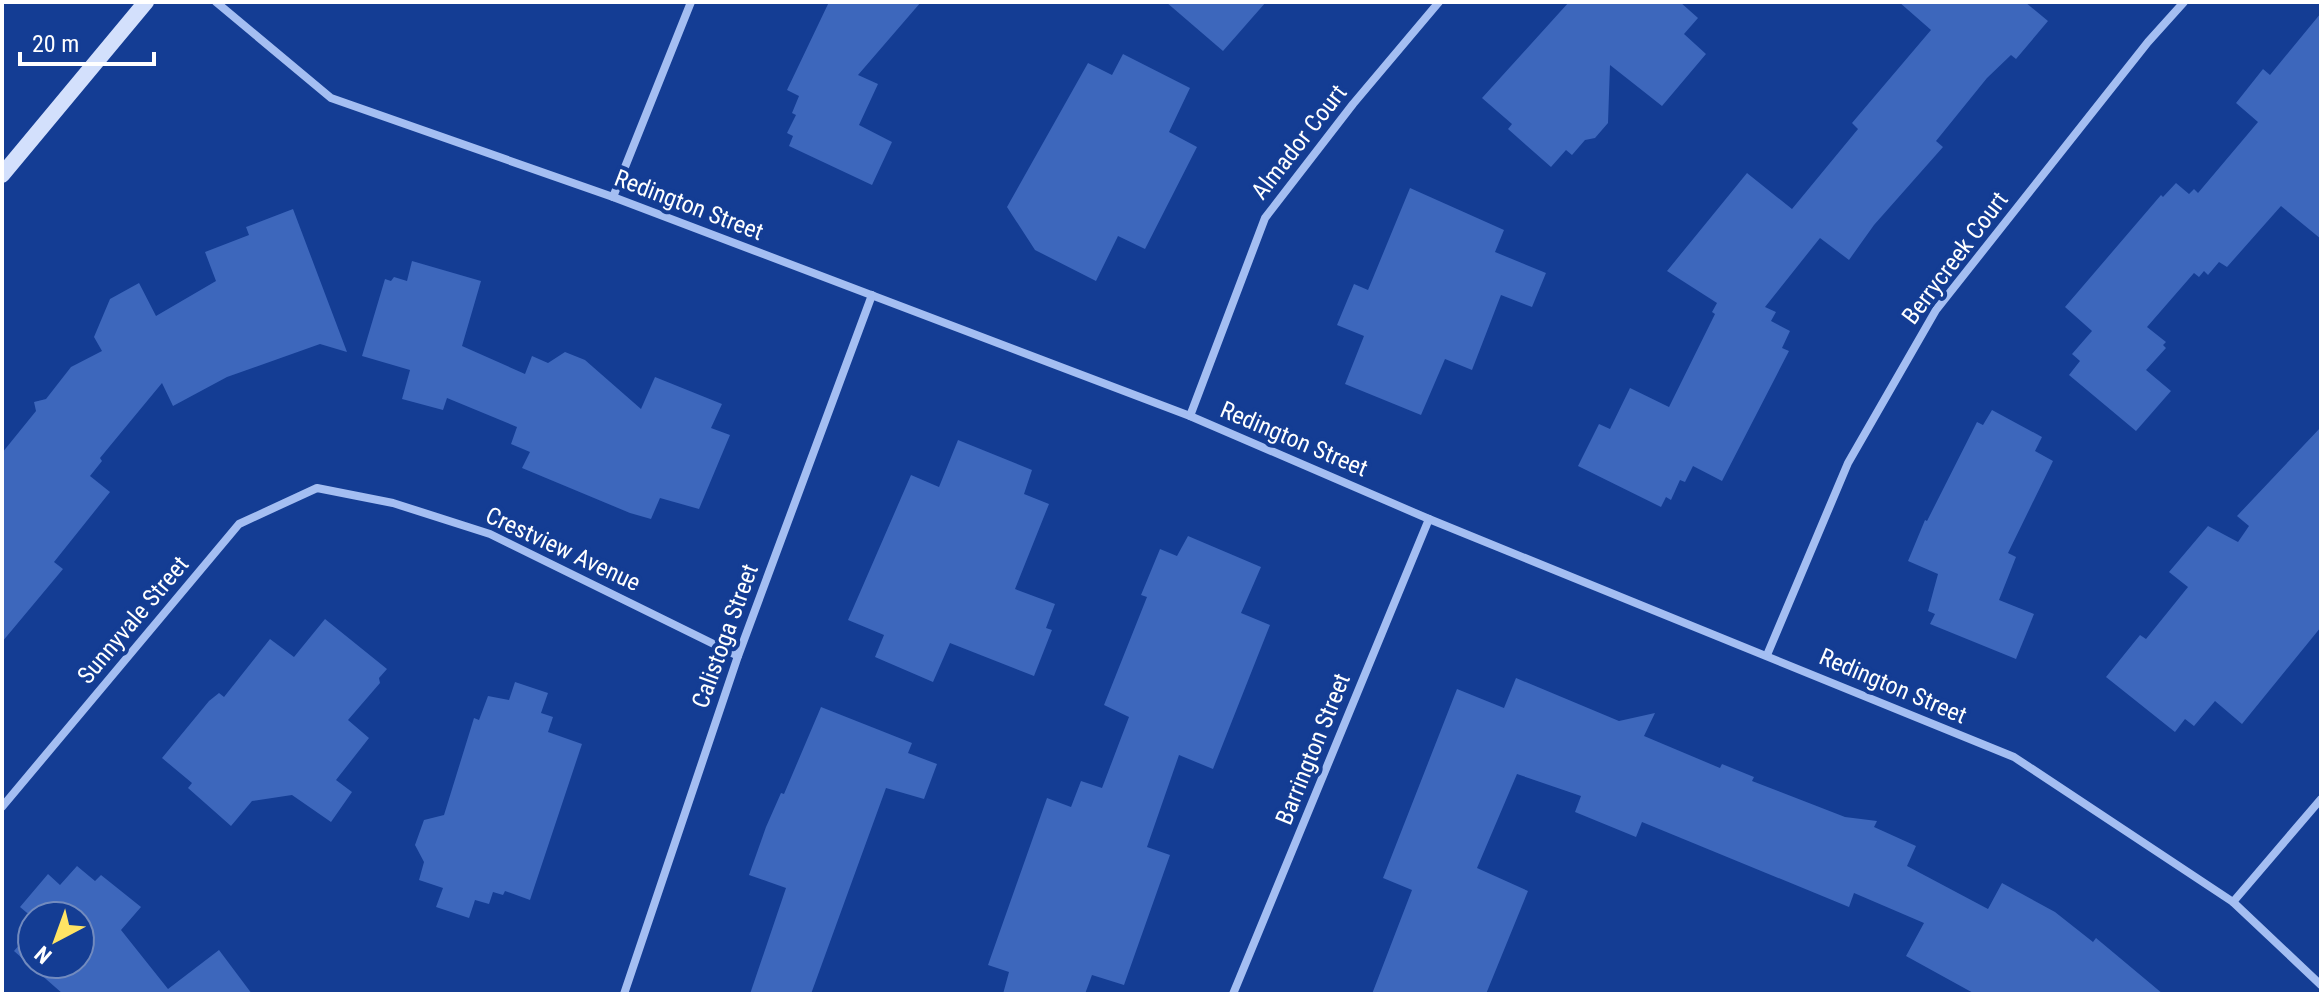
<svg xmlns="http://www.w3.org/2000/svg" width="2323" height="996" font-family="'Roboto Condensed',sans-serif">
  <style>
    .building { fill: #3d67bc }
    .lines { fill: none; stroke-linecap: round; stroke-linejoin: round }
    .minor { stroke: #a4bef2; stroke-width: 8 }
    .secondary { stroke: #d3e0fc; stroke-width: 16 }
    .labels { text-anchor: middle; dominant-baseline: central; stroke-width: 8; stroke-linejoin: round; paint-order: stroke }
    .street-label { font-size: 24px; fill: #fff; stroke: #143d94 }
  </style>
  <rect width="100%" height="100%" fill="#143d94"/>
  <!-- building -->
  <g class="building">
    <path d="M 829,2 L 921,2 L 858,75 L 878,84 L 859,125 L 892,142 L 872,185 L 789,146 L 793,136 L 787,133 L 796,115 L 792,113 L 799,96 L 787,90 Z"/>
    <path d="M 1166,2 L 1266,2 L 1223,51 Z"/>
    <path d="M 1569,2 L 1680,2 L 1698,18 L 1684,34 L 1706,54 L 1662,106 L 1610,65 L 1608,123 L 1595,138 L 1585,140 L 1572,155 L 1566,150 L 1551,167 L 1508,129 L 1512,124 L 1482,98 Z"/>
    <path d="M 1899,2 L 2025,2 L 2048,21 L 2016,59 L 2011,55 L 1987,78 L 1936,141 L 1943,147 L 1874,225 L 1849,260 L 1820,238 L 1765,307 L 1776,312 L 1771,321 L 1790,331 L 1782,348 L 1789,351 L 1722,481 L 1693,466 L 1685,482 L 1680,480 L 1671,500 L 1666,497 L 1661,507 L 1578,466 L 1599,424 L 1610,429 L 1630,388 L 1669,407 L 1715,314 L 1712,312 L 1717,303 L 1667,271 L 1747,173 L 1792,209 L 1858,129 L 1852,123 L 1931,30 Z"/>
    <path d="M 2321,13 L 2321,239 L 2281,206 L 2227,267 L 2219,262 L 2208,275 L 2204,271 L 2199,277 L 2194,273 L 2147,327 L 2166,342 L 2163,345 L 2166,348 L 2146,370 L 2171,391 L 2136,431 L 2069,375 L 2080,361 L 2072,354 L 2092,331 L 2065,307 L 2161,195 L 2163,197 L 2176,183 L 2189,194 L 2194,189 L 2198,193 L 2258,122 L 2236,103 L 2263,69 L 2270,75 Z"/>
    <path d="M 1123,54 L 1190,88 L 1169,132 L 1197,147 L 1145,249 L 1118,236 L 1096,281 L 1035,250 L 1007,207 L 1088,63 L 1112,75 Z"/>
    <path d="M 1410,188 L 1504,230 L 1495,252 L 1546,273 L 1532,307 L 1501,295 L 1472,370 L 1445,359 L 1421,415 L 1345,384 L 1364,336 L 1337,325 L 1354,284 L 1368,290 Z"/>
    <path d="M 293,209 L 347,352 L 320,344 L 227,377 L 173,406 L 162,383 L 100,458 L 102,461 L 90,476 L 110,492 L 54,562 L 63,569 L 2,642 L 2,453 L 36,411 L 34,402 L 46,399 L 71,367 L 102,351 L 94,337 L 110,299 L 139,283 L 156,316 L 216,281 L 205,252 L 249,235 L 246,227 Z"/>
    <path d="M 412,261 L 481,281 L 462,346 L 525,374 L 532,356 L 548,363 L 565,352 L 585,360 L 641,409 L 655,377 L 722,404 L 711,428 L 730,435 L 699,509 L 660,498 L 651,519 L 630,513 L 522,468 L 530,452 L 511,444 L 517,427 L 447,398 L 443,410 L 402,399 L 410,370 L 362,356 L 385,279 L 391,281 L 394,277 L 407,281 Z"/>
    <path d="M 1992,410 L 2042,437 L 2035,451 L 2053,461 L 2008,553 L 2016,557 L 1999,600 L 2034,614 L 2016,659 L 1930,624 L 1935,614 L 1928,611 L 1938,574 L 1908,561 L 1925,520 L 1927,521 L 1977,422 L 1983,425 Z"/>
    <path d="M 2321,427 L 2321,627 L 2242,724 L 2215,701 L 2194,726 L 2185,719 L 2175,732 L 2106,677 L 2140,635 L 2146,639 L 2188,587 L 2169,572 L 2208,526 L 2238,542 L 2249,526 L 2237,516 Z"/>
    <path d="M 958,440 L 1032,470 L 1024,494 L 1049,504 L 1015,589 L 1055,604 L 1046,628 L 1052,630 L 1034,676 L 950,643 L 933,682 L 875,657 L 884,635 L 848,620 L 911,475 L 939,487 Z"/>
    <path d="M 1188,536 L 1261,567 L 1241,613 L 1270,625 L 1213,769 L 1179,755 L 1147,847 L 1170,855 L 1124,985 L 1092,975 L 1085,994 L 1003,994 L 1009,972 L 988,965 L 1047,798 L 1071,807 L 1081,781 L 1102,788 L 1129,717 L 1104,705 L 1147,597 L 1141,595 L 1160,549 L 1177,556 Z"/>
    <path d="M 325,619 L 387,669 L 379,678 L 380,683 L 348,720 L 369,738 L 336,780 L 352,792 L 331,822 L 292,795 L 252,801 L 231,826 L 188,788 L 192,783 L 162,758 L 209,701 L 219,693 L 224,697 L 270,639 L 294,657 Z"/>
    <path d="M 1516,678 L 1619,721 L 1655,713 L 1644,736 L 1720,768 L 1722,764 L 1754,777 L 1752,781 L 1845,817 L 1877,821 L 1874,827 L 1916,846 L 1907,866 L 1988,909 L 2002,883 L 2055,912 L 2093,942 L 2096,938 L 2163,994 L 1975,994 L 1906,956 L 1924,923 L 1854,893 L 1849,907 L 1642,822 L 1636,837 L 1575,812 L 1581,796 L 1517,774 L 1477,868 L 1528,891 L 1486,994 L 1372,994 L 1412,890 L 1383,878 L 1457,689 L 1504,708 Z"/>
    <path d="M 515,682 L 548,693 L 541,713 L 553,717 L 548,732 L 582,744 L 530,900 L 505,891 L 503,895 L 493,892 L 489,904 L 475,900 L 469,918 L 436,907 L 443,888 L 419,880 L 424,862 L 415,845 L 424,820 L 444,815 L 474,718 L 479,720 L 488,696 L 509,700 Z"/>
    <path d="M 821,707 L 912,743 L 908,753 L 937,764 L 924,799 L 886,788 L 811,994 L 750,994 L 786,888 L 749,875 L 766,827 L 781,793 L 784,794 Z"/>
    <path d="M 77,866 L 95,881 L 101,875 L 141,907 L 121,930 L 168,989 L 219,950 L 252,994 L 63,994 L 14,951 L 32,930 L 32,964 L 80,964 L 80,916 L 32,917 L 20,907 L 48,874 L 60,885 Z"/>
  </g>
  <g class="lines">
    <!-- minor -->
    <g class="minor">
      <path d="M 216,2 L 331,98 L 613,197 L 1190,416 L 1429,519 L 2014,757 L 2233,902 L 2321,985"/>
      <path d="M 613,197 L 691,2"/>
      <path d="M 1190,416 L 1265,218 L 1353,104 L 1439,2"/>
      <path d="M 1767,655 L 1848,463 L 1936,310 L 2148,42 L 2184,2"/>
      <path d="M 2,807 L 239,524 L 317,488 L 393,503 L 490,534 L 738,656"/>
      <path d="M 2233,902 L 2321,799"/>
      <path d="M 624,994 L 738,656 L 872,295"/>
      <path d="M 1233,994 L 1429,519"/>
    </g>
    <!-- secondary -->
    <path class="secondary" d="M 2,175 L 146,2"/>
  </g>
  <g class="labels">
    <!-- street labels -->
    <g class="street-label">
      <text transform="translate(1299 142) rotate(-52)">Almador Court</text>
      <text transform="translate(689 205) rotate(21)">Redington Street</text>
      <text transform="translate(1955 258) rotate(-53)">Berrycreek Court</text>
      <text transform="translate(1294 439) rotate(23)">Redington Street</text>
      <text transform="translate(563 549) rotate(25)">Crestview Avenue</text>
      <text transform="translate(133 620) rotate(-50)">Sunnyvale Street</text>
      <text transform="translate(725 636) rotate(-70)">Calistoga Street</text>
      <text transform="translate(1893 686) rotate(23)">Redington Street</text>
      <text transform="translate(1313 749) rotate(-68)">Barrington Street</text>
    </g>
  </g>
  <!-- border -->
  <rect width="2323" height="996" fill="none" stroke="#ffffff" stroke-width="8"/>
  <!-- north arrow -->
  <g transform="translate(56 940) rotate(221)"><circle r="38" fill="#143d94" stroke="#728bbf" stroke-width="2"/>
  <path d="M0-6L14 30L0 20L-14 30Z" fill="#ffe464"/>
  <text y="-12" font-size="22" font-weight="bold" text-anchor="middle" fill="#ffffff">N</text>
  </g>
  <!-- scale -->
  <path d="M20 52v12h134v-12" fill="none" stroke="#ffffff" stroke-width="4"/>
  <text x="32" y="52" font-size="24" fill="#ffffff" stroke="#143d94" stroke-width="6" paint-order="stroke">20 m</text>
</svg>
